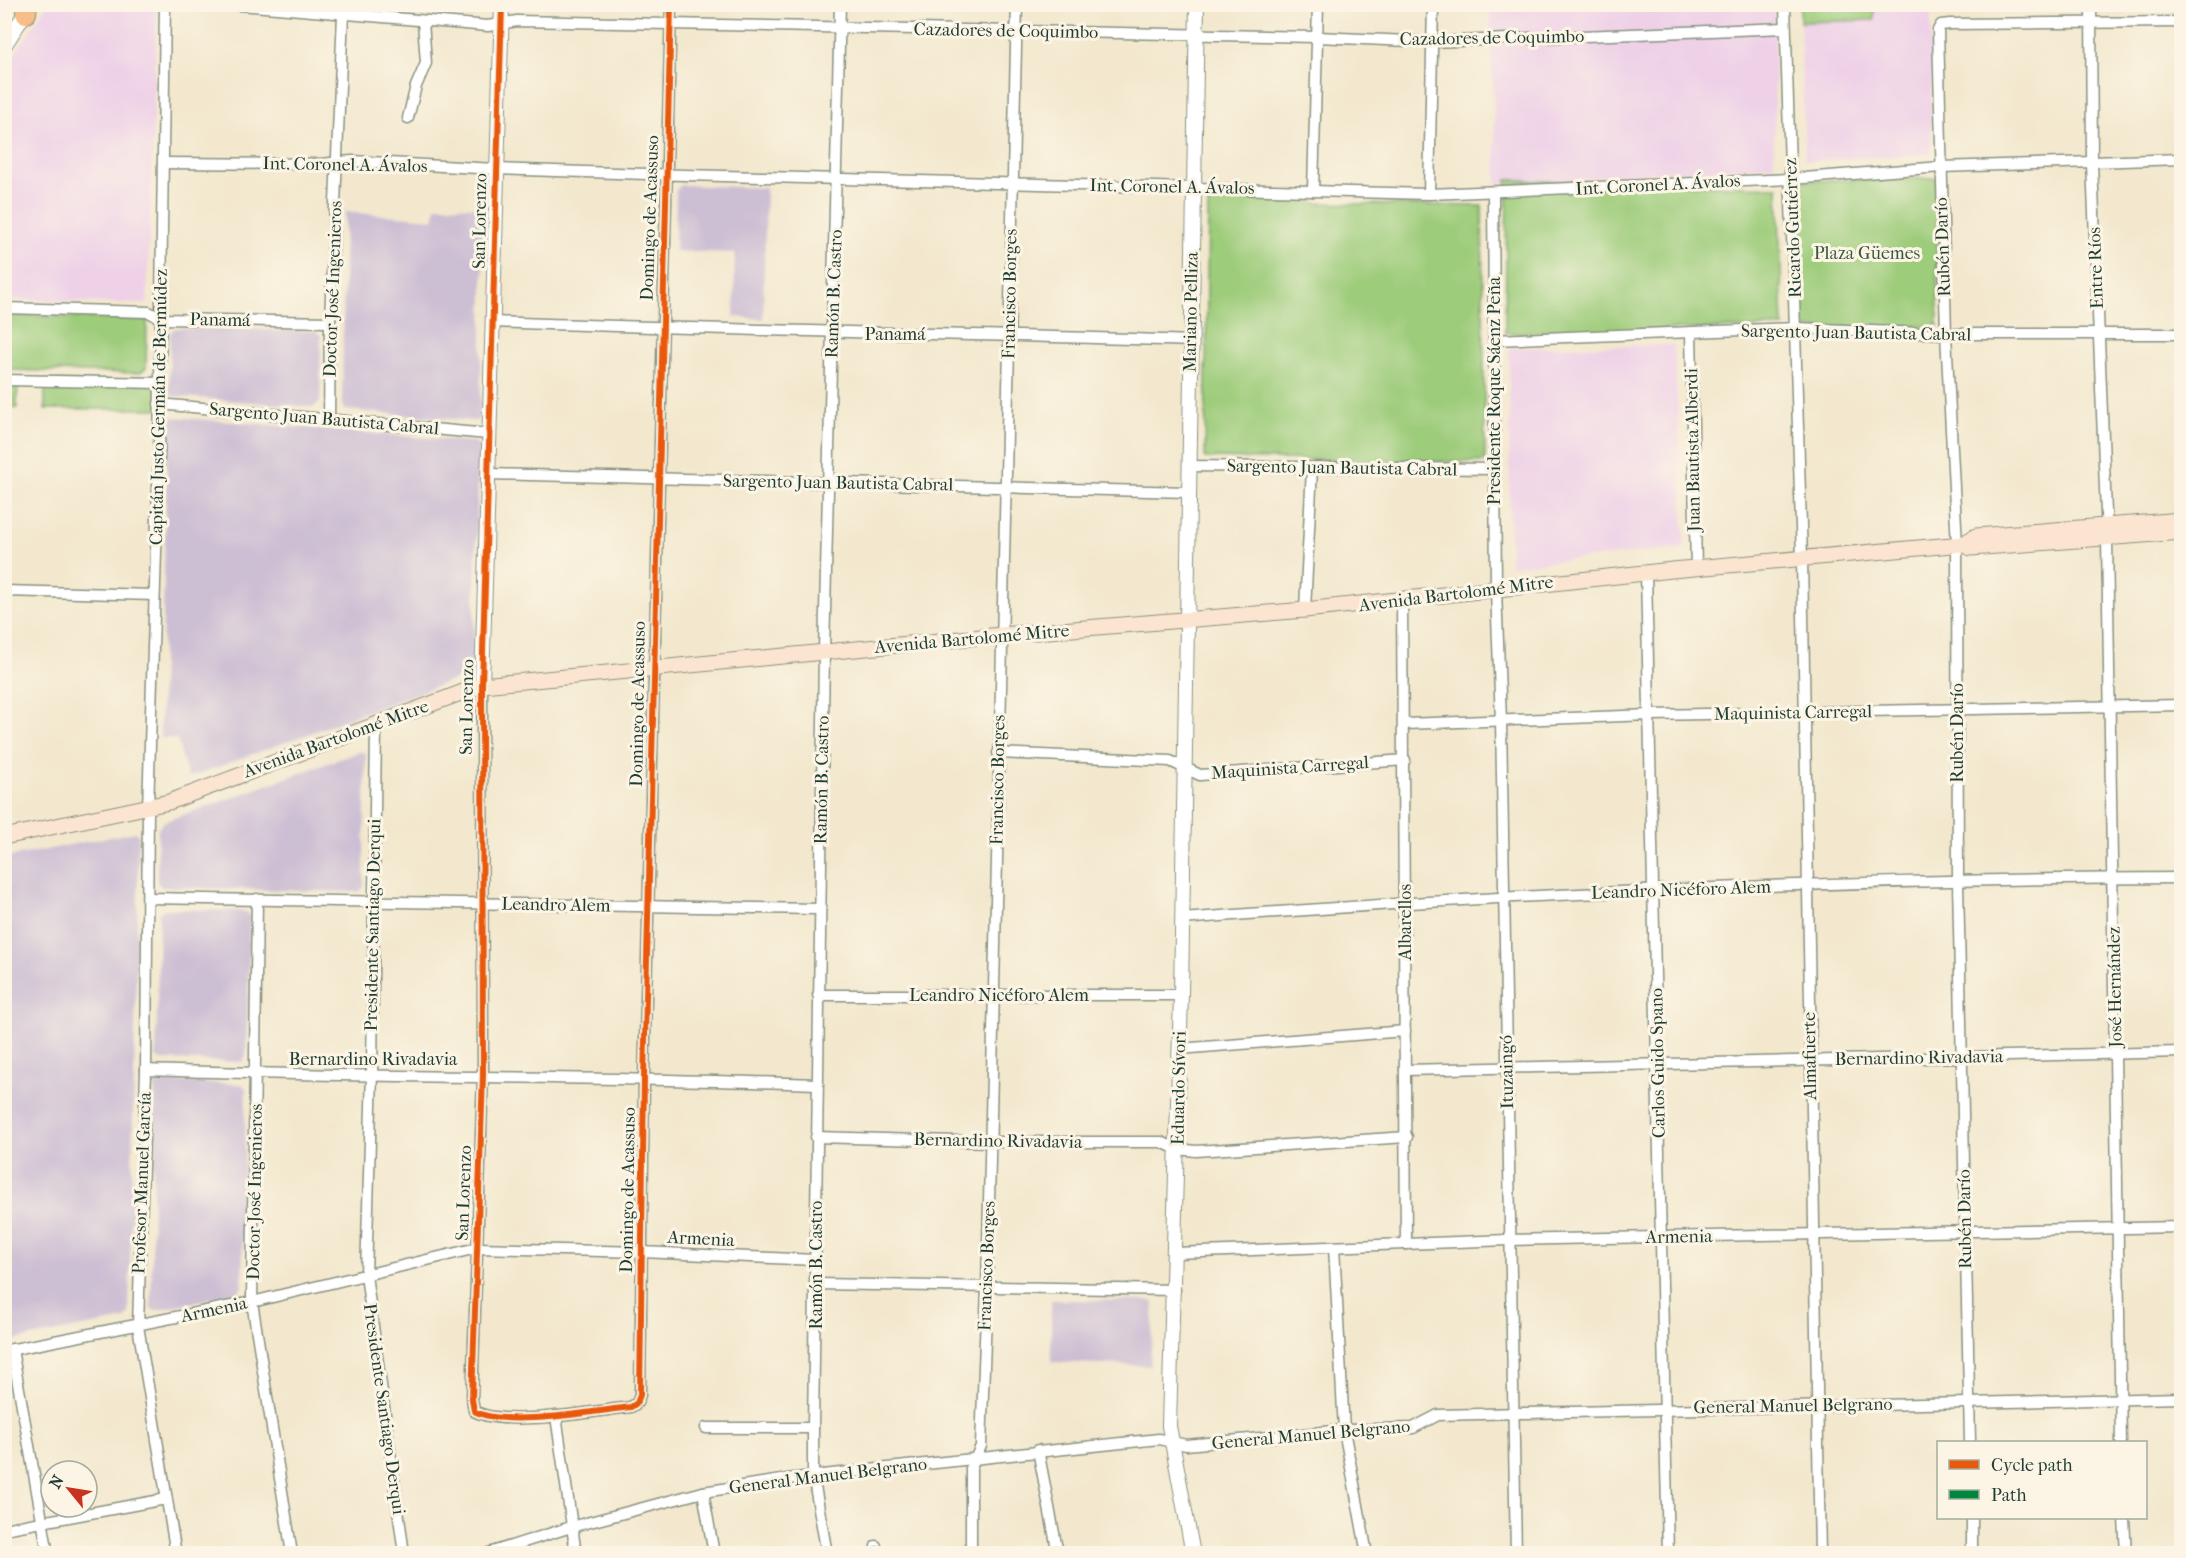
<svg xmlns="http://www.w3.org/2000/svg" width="2186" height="1558" font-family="'IM FELL French Canon',serif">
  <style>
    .built { fill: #eed0e7 }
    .industrial { fill: #ccbed3 }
    .green { fill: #9dcc7a; stroke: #5e8457; stroke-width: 1.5 }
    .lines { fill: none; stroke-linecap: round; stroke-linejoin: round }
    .minor-casing { stroke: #899281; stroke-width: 13 }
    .tertiary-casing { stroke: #899281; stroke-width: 16 }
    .secondary-casing { stroke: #899281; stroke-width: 17 }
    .motorway-casing { stroke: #899281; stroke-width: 22 }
    .minor { stroke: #fff; stroke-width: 10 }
    .tertiary { stroke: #fff; stroke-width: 14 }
    .secondary { stroke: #fce5d0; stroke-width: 15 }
    .motorway { stroke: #f8bd89; stroke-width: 20 }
    .quiet { stroke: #00873e; stroke-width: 4.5; stroke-dasharray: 9 4.5; stroke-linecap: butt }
    .cycleway-casing { stroke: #fcf5e5; stroke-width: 10 }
    .cycleway { stroke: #e8590c; stroke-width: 6 }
    .labels { text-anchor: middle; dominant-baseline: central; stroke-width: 6; stroke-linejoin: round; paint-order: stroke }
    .street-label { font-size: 18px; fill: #1f3d34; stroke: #fcf5e5 }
    .park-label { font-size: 18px; fill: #385a42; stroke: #fcf5e5 }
  </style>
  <rect width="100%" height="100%" fill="#fcf5e5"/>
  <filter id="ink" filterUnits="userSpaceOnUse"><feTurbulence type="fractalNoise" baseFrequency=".0167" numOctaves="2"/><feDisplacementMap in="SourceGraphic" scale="12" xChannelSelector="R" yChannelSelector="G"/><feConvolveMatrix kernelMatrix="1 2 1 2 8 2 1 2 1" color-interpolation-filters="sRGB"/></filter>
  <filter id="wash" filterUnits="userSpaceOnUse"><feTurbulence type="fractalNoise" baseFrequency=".008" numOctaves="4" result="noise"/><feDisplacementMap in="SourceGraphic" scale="24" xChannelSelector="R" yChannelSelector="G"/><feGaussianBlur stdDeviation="1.35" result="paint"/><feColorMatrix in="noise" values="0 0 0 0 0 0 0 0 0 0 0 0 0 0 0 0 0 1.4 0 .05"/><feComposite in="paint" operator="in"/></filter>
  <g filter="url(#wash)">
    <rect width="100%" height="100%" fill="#f3e8ce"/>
    <!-- built -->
    <g class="built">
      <path d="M 47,5 L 157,5 L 147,304 L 5,299 L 5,69 Z"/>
      <path d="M 1489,5 L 1775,5 L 1774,166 L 1497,184 Z"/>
      <path d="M 1874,5 L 2033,5 L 2033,9 L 1931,13 L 1931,154 L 1805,161 L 1800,22 L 1874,20 Z"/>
      <path d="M 1674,345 L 1685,548 L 1510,566 L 1509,348 Z"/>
    </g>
    <!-- industrial -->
    <g class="industrial">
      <path d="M 352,5 L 489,4 L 489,5 L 479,14 Z"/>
      <path d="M 681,185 L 766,188 L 763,319 L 734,317 L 735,253 L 675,251 L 676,190 Z"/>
      <path d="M 436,206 L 485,207 L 480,417 L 476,421 L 346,410 L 342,405 L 345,212 L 434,219 Z"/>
      <path d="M 175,328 L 316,331 L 321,336 L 320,402 L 314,407 L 173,396 L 169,392 L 170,333 Z"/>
      <path d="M 172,417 L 475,442 L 479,447 L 473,667 L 467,675 L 188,778 L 177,739 L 160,738 L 168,420 Z"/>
      <path d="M 362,751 L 366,754 L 364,860 L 364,887 L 359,892 L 162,887 L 157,882 L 158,829 L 163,822 Z"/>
      <path d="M 135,832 L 139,836 L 129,1314 L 125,1319 L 5,1342 L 5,858 Z"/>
      <path d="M 164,909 L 245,911 L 250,915 L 246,1057 L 242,1062 L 160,1060 L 156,1056 L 159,913 Z"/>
      <path d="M 160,1081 L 242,1084 L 246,1088 L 242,1287 L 238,1292 L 155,1311 L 151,1308 L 155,1085 Z"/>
      <path d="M 1051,1300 L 1152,1301 L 1154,1303 L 1150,1366 L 1051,1362 Z"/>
    </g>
    <!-- green -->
    <g class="green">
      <path d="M 1800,5 L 1874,5 L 1874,20 L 1800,22 Z"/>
      <path d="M 1936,178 L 1938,326 L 1798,329 L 1796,181 Z"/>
      <path d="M 1507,180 L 1778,187 L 1783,327 L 1505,333 Z"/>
      <path d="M 1230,198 L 1309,200 L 1310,203 L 1482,206 L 1485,462 L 1205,458 L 1208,201 L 1229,202 Z"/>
      <path d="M 5,315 L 147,320 L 146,368 L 139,373 L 5,370 Z"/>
      <path d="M 5,380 L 18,381 L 17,408 L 5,407 Z"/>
      <path d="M 45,381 L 160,383 L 159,409 L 45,409 Z"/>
    </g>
  </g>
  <g filter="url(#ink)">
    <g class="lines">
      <!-- minor casing -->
      <g class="minor-casing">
        <g id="minor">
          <path d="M 165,4 L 159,455 L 148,809 L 146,1070 L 138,1326 L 176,1554"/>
          <path d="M 229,4 L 488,26 L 517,21 L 1317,37 L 1432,42 L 1785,28"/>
          <path d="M 1785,4 L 1802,559 L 1820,1554"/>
          <path d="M 2091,4 L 2092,163 L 2107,538 L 2121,1442"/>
          <path d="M 408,118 L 416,86 L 426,63 L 423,21"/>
          <path d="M 163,163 L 321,164 L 352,161 L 496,169 L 647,174 L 1429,194 L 1792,179 L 1941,167 L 2182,159"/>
          <path d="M 1313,191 L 1318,4"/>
          <path d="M 1493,193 L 1496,590 L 1501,721 L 1516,1554"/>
          <path d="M 1429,194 L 1433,4"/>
          <path d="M 4,308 L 149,312 L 161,319 L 330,322"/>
          <path d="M 493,322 C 725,331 957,333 1190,341"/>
          <path d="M 1691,333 L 1696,568"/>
          <path d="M 1494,340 L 1796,328 L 1946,334 L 2182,334"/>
          <path d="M 4,380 L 160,383"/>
          <path d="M 159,404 L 488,434"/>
          <path d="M 329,420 L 330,322 L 343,14"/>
          <path d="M 1189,466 L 1495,469"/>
          <path d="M 488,474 L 1188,492"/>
          <path d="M 1646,573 L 1668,1554"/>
          <path d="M 4,591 L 154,595"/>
          <path d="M 1402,601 L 1406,1244"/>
          <path d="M 1305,610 L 1312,468"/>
          <path d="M 482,685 L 483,1075 L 472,1399 L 474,1411 C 504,1428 594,1411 631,1407 L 637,1403 L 640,1395 L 644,1078 L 671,4"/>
          <path d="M 1405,724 L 1651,715 L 2182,705"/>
          <path d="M 376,725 L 372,1073 L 366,1275 L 404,1554"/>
          <path d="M 998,753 L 1170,761 L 1200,775 L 1405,760"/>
          <path d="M 148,898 L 819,909"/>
          <path d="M 257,899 L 252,1302 L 292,1554"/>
          <path d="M 1182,919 C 1515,893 1848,879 2182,878"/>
          <path d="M 818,995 L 1181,995"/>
          <path d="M 1179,1049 L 1405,1031"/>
          <path d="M 146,1070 C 369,1078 593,1076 817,1084"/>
          <path d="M 1405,1070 L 2182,1052"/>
          <path d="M 816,1137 L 990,1142 L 1161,1142 L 1177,1149 L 1196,1151 L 1407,1137"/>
          <path d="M 1334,1247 L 1344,1430 L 1367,1554"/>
          <path d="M 1176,1253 L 1508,1240 L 2182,1227"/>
          <path d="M 816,1284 L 1175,1290"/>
          <path d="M 12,1349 L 48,1554"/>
          <path d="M 4,1351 L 252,1302 L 477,1248 L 642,1252 L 816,1260"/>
          <path d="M 556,1416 L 576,1554"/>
          <path d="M 706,1428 L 813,1428"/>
          <path d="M 1970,1442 L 1958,882 L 1957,545 L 1946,334 L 1938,30 L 1941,25 L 1950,24 L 2182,22"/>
          <path d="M 1038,1450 L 1058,1554"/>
          <path d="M 703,1492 L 714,1554"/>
          <path d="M 1972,1518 L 1972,1554"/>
          <path d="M 2124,1518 L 2126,1554"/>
          <path d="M 4,1529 L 166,1499"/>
          <path d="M 876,1546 L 877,1554"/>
          <path d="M 486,1554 L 571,1527 L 703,1492 L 795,1478 L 1159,1439 L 1186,1445 L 1344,1430 L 1413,1428 L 1438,1415 L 2182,1398"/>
          <path d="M 827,1554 L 813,1475 L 813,1428 L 824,652 L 840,4"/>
          <path d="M 971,1554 L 971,1468 L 981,1446 L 987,1288 L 1017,4"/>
        </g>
      </g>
      <!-- tertiary casing -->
      <g class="tertiary-casing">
        <g id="tertiary">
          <path d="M 4,46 L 30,6"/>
          <path d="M 482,685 L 502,4"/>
          <path d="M 1193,1554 L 1169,1426 L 1181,995 L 1197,4"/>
        </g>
      </g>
      <!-- secondary casing -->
      <g class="secondary-casing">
        <g id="secondary">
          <path d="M 1963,544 L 1976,536 L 2182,520"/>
          <path d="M 4,837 L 169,802 L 482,685 L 1001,635 L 1305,610 L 1672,570 L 1963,544 L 1971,548 L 2182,532"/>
        </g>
      </g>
      <!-- motorway casing -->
      <g class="motorway-casing">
        <path id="motorway" d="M 26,13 L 27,4"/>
      </g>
      <!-- minor -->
      <use href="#minor" class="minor"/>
      <!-- tertiary -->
      <use href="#tertiary" class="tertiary"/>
      <!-- secondary -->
      <use href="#secondary" class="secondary"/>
      <!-- motorway -->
      <use href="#motorway" class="motorway"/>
      <!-- quiet -->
      <path class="quiet" d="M 876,1546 L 877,1554"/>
      <!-- cycleway casing -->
      <g class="cycleway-casing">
        <path id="cycleway" d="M 502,4 L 482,685 L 483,1075 L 472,1399 L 474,1411 C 504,1428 594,1411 631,1407 L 637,1403 L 640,1395 L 644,1078 L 671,4"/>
      </g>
      <!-- cycleway -->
      <use href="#cycleway" class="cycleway"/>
    </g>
  </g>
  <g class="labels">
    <!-- street labels -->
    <g class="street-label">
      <text transform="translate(1006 31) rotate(1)">Cazadores de Coquimbo</text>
      <text transform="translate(1492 38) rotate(-1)">Cazadores de Coquimbo</text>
      <text transform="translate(345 165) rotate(1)">Int. Coronel A. Ávalos</text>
      <text transform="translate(1658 185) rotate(-3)">Int. Coronel A. Ávalos</text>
      <text transform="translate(1172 187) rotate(1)">Int. Coronel A. Ávalos</text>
      <text transform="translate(650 218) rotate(-88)">Domingo de Acassuso</text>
      <text transform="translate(480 221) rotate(-89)">San Lorenzo</text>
      <text transform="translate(1793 228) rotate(-92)">Ricardo Gutiérrez</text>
      <text transform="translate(1943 247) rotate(-92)">Rubén Darío</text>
      <text transform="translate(2096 268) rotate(-92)">Entre Ríos</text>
      <text transform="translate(333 289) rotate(-88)">Doctor José Ingenieros</text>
      <text transform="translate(834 294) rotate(-88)">Ramón B. Castro</text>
      <text transform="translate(1010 294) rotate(-89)">Francisco Borges</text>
      <text transform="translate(1191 312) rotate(-89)">Mariano Pelliza</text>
      <text transform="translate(220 320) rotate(1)">Panamá</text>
      <text transform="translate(1856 333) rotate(1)">Sargento Juan Bautista Cabral</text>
      <text x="895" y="334">Panamá</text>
      <text transform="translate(1494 391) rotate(-90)">Presidente Roque Sáenz Peña</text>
      <text transform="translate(159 407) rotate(-89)">Capitán Justo Germán de Bermúdez</text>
      <text transform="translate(324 419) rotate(5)">Sargento Juan Bautista Cabral</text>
      <text transform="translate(1693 450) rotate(-91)">Juan Bautista Alberdi</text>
      <text transform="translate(1342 468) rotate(1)">Sargento Juan Bautista Cabral</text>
      <text transform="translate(838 483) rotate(1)">Sargento Juan Bautista Cabral</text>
      <text transform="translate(1456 594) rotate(-7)">Avenida Bartolomé Mitre</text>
      <text transform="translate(972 639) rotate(-5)">Avenida Bartolomé Mitre</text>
      <text transform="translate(638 704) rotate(-89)">Domingo de Acassuso</text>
      <text transform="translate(467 707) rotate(-89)">San Lorenzo</text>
      <text transform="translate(1793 713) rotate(-1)">Maquinista Carregal</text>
      <text transform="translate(1957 733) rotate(-90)">Rubén Darío</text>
      <text transform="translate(336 739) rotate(-20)">Avenida Bartolomé Mitre</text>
      <text transform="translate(1290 768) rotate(-4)">Maquinista Carregal</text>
      <text transform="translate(822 780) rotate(-89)">Ramón B. Castro</text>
      <text transform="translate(998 780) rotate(-89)">Francisco Borges</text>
      <text transform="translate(1681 890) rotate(-2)">Leandro Nicéforo Alem</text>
      <text transform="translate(556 905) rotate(1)">Leandro Alem</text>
      <text transform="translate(1405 922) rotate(-90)">Albarellos</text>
      <text transform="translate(373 925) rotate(-89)">Presidente Santiago Derqui</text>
      <text transform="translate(2115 987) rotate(-91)">José Hernández</text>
      <text x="999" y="995">Leandro Nicéforo Alem</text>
      <text transform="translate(1810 1056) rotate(-91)">Almafuerte</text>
      <text transform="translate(1919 1058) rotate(-1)">Bernardino Rivadavia</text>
      <text x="373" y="1059">Bernardino Rivadavia</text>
      <text transform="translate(1658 1063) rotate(-91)">Carlos Guido Spano</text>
      <text transform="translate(1507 1072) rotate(-91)">Ituzaingó</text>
      <text transform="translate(1179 1088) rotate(-89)">Eduardo Sívori</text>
      <text transform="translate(998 1141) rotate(1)">Bernardino Rivadavia</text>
      <text transform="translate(142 1183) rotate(-88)">Profesor Manuel García</text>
      <text transform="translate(628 1190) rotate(-89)">Domingo de Acassuso</text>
      <text transform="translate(255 1192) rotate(-89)">Doctor José Ingenieros</text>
      <text transform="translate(464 1193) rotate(-88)">San Lorenzo</text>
      <text transform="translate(1965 1219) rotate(-91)">Rubén Darío</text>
      <text transform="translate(1679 1237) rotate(-1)">Armenia</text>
      <text transform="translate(701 1239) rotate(3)">Armenia</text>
      <text transform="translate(816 1265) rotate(-90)">Ramón B. Castro</text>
      <text transform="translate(987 1266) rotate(-88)">Francisco Borges</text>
      <text transform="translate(214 1310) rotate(-12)">Armenia</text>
      <text transform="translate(1793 1406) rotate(-1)">General Manuel Belgrano</text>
      <text transform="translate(384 1409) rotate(82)">Presidente Santiago Derqui</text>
      <text transform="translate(1311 1435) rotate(-5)">General Manuel Belgrano</text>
      <text transform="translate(828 1476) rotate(-7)">General Manuel Belgrano</text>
    </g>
    <!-- park labels -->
    <g class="park-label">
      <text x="1867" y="253">Plaza Güemes</text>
    </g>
  </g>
  <!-- margin -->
  <rect width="2186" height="1558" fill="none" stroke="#fcf5e5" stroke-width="24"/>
  <!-- legend -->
  <rect x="1937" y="1441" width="210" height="78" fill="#fcf5e5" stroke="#a4ab9e" stroke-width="1.5"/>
  <rect x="1949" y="1460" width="30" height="9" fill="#e8590c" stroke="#a4ab9e" stroke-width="1.5"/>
  <text x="1991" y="1471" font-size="18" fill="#1f3d34">Cycle path</text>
  <rect x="1949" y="1490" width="30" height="9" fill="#00873e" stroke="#a4ab9e" stroke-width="1.5"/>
  <text x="1991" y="1501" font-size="18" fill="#1f3d34">Path</text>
  <!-- north arrow -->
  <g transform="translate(69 1489) rotate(300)"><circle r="28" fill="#fcf5e5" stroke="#a4ab9e" stroke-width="1.5"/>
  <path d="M0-4.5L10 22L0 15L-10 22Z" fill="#c8321e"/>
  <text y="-9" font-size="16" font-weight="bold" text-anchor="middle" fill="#1f3d34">N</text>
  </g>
</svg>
